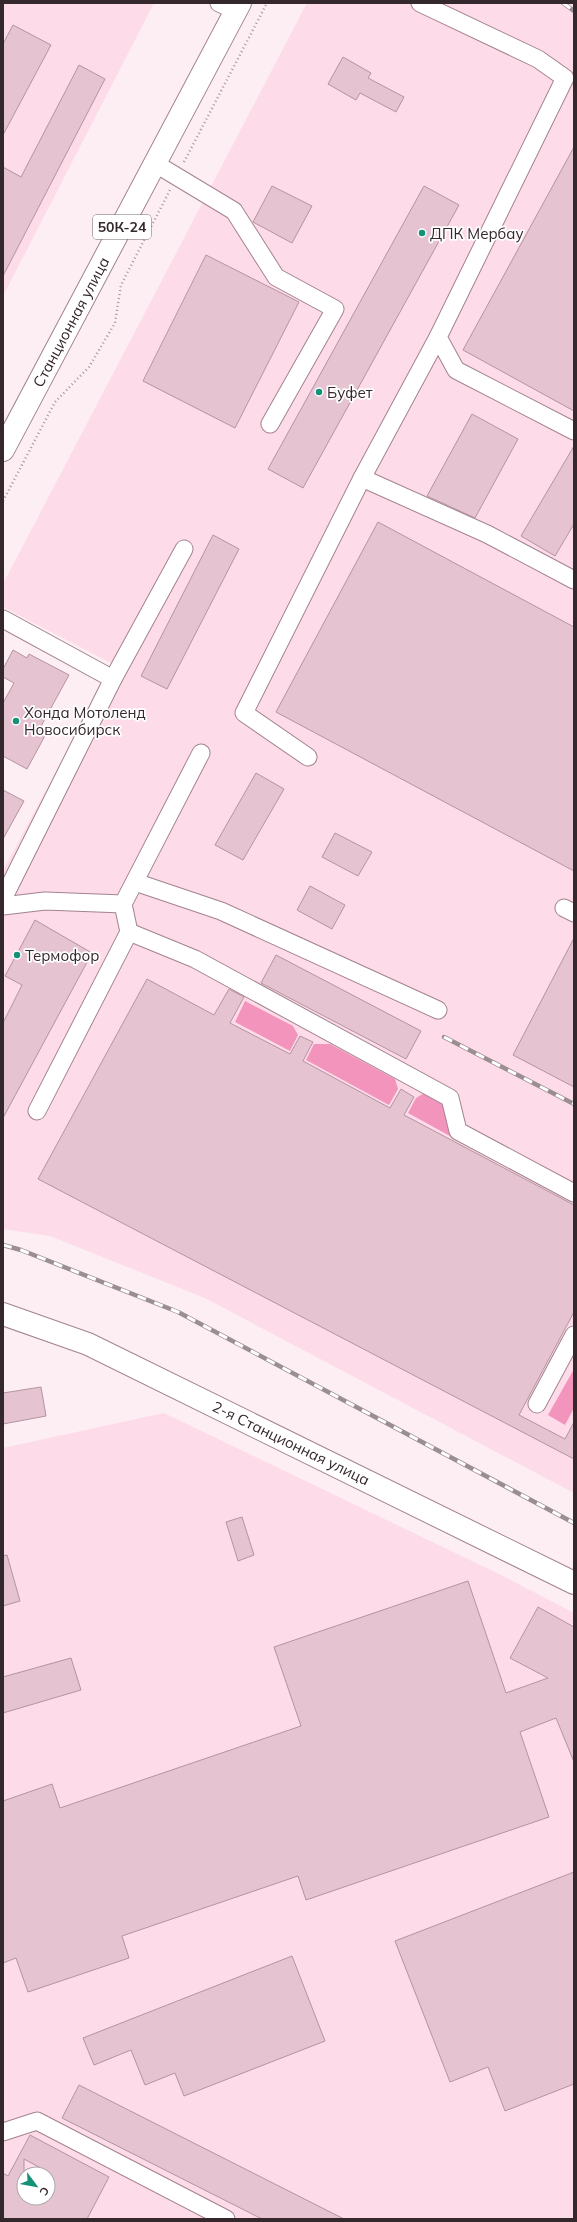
<svg xmlns="http://www.w3.org/2000/svg" width="577" height="2222" font-family="Mulish,sans-serif">
  <style>
    .built { fill: #fddbe8; fill-rule: evenodd }
    .forest { fill: #f294bc }
    .building { fill: #e5c3d0; stroke: #b494a0; fill-rule: evenodd }
    .lines { fill: none; stroke-linecap: round; stroke-linejoin: round }
    .minor-casing { stroke: #a3838f; stroke-width: 19 }
    .major-casing { stroke: #a3838f; stroke-width: 24 }
    .path { stroke: #a5979c; stroke-width: 2.5; stroke-dasharray: 1 3; stroke-linecap: butt }
    .minor { stroke: #fff; stroke-width: 17 }
    .major { stroke: #fff; stroke-width: 22 }
    .rail-casing { stroke: #9b8e93; stroke-width: 4.5 }
    .rail { stroke: #fff; stroke-width: 3; stroke-dasharray: 9; stroke-linecap: butt }
    .poi-dot { fill: #159177; stroke: #fff; stroke-width: 1.5 }
    .labels { text-anchor: middle; dominant-baseline: central; stroke-width: 3.5; stroke-linejoin: round; paint-order: stroke }
    .shield { fill: #fff; stroke: #72686c; stroke-width: 1 }
    .shield-label { font-size: 14px; font-weight: bold; fill: #35282d }
    .poi-label { font-size: 15px; fill: #35282d; stroke: #fff; text-anchor: start }
    .street-label { font-size: 15px; fill: #35282d; stroke: #fff }
  </style>
  <rect width="100%" height="100%" fill="#fceef3"/>
  <!-- built -->
  <g class="built">
    <path d="M 3,3 L 154,3 L 3,296 Z"/>
    <path d="M 307,3 L 574,3 L 574,1493 L 205,1298 L 50,1236 L 3,1229 L 3,871 L 113,664 L 3,607 L 3,584 Z"/>
    <path d="M 164,1413 L 501,1575 L 574,1613 L 574,2219 L 3,2219 L 3,1448 ZM 24,2174 L 48,2174 L 48,2198 L 24,2198 Z"/>
  </g>
  <!-- forest -->
  <g class="forest">
    <path d="M 245,1001 L 293,1026 L 298,1035 L 290,1051 L 235,1022 Z"/>
    <path d="M 314,1044 L 330,1044 L 395,1079 L 398,1089 L 389,1105 L 306,1060 Z"/>
    <path d="M 426,1092 L 445,1102 L 450,1136 L 408,1113 L 416,1098 Z"/>
    <path d="M 574,1369 L 574,1408 L 565,1425 L 548,1415 Z"/>
  </g>
  <!-- building -->
  <g class="building">
    <path d="M 13,25 L 51,45 L 3,135 L 3,44 Z"/>
    <path d="M 343,57 L 371,73 L 368,78 L 404,97 L 396,112 L 360,93 L 356,100 L 328,84 Z"/>
    <path d="M 79,65 L 105,79 L 3,276 L 3,167 L 21,177 Z"/>
    <path d="M 574,147 L 574,411 L 463,350 Z"/>
    <path d="M 272,186 L 312,206 L 292,243 L 253,222 Z"/>
    <path d="M 424,186 L 459,205 L 303,488 L 268,469 Z"/>
    <path d="M 206,255 L 299,302 L 235,428 L 143,381 Z"/>
    <path d="M 472,414 L 518,439 L 475,518 L 427,496 Z"/>
    <path d="M 574,446 L 574,524 L 555,556 L 521,536 Z"/>
    <path d="M 378,522 L 574,627 L 574,871 L 276,712 Z"/>
    <path d="M 213,535 L 239,549 L 167,689 L 141,676 Z"/>
    <path d="M 13,650 L 27,658 L 29,654 L 69,675 L 40,728 L 47,732 L 27,769 L 3,756 L 3,703 L 14,683 L 3,677 L 3,669 Z"/>
    <path d="M 256,773 L 284,789 L 243,860 L 215,845 Z"/>
    <path d="M 3,790 L 24,801 L 3,839 Z"/>
    <path d="M 335,833 L 372,852 L 358,876 L 322,857 Z"/>
    <path d="M 310,886 L 345,905 L 332,929 L 297,910 Z"/>
    <path d="M 35,920 L 92,953 L 3,1118 L 3,1023 L 22,985 L 5,976 Z"/>
    <path d="M 574,938 L 574,1087 L 513,1055 Z"/>
    <path d="M 276,955 L 421,1031 L 406,1059 L 261,983 Z"/>
    <path d="M 147,979 L 214,1015 L 229,989 L 244,997 L 230,1023 L 290,1054 L 300,1036 L 313,1042 L 303,1061 L 390,1108 L 401,1089 L 414,1097 L 404,1115 L 574,1205 L 574,1312 L 519,1415 L 565,1439 L 574,1422 L 574,1459 L 38,1179 Z"/>
    <path d="M 41,1387 L 46,1416 L 3,1424 L 3,1393 Z"/>
    <path d="M 242,1517 L 254,1555 L 238,1561 L 226,1522 Z"/>
    <path d="M 7,1555 L 20,1601 L 3,1606 L 3,1556 Z"/>
    <path d="M 468,1581 L 506,1693 L 548,1678 L 510,1658 L 538,1607 L 574,1627 L 574,1762 L 556,1718 L 520,1732 L 549,1817 L 306,1900 L 298,1876 L 122,1936 L 129,1958 L 28,1992 L 16,1958 L 3,1963 L 3,1801 L 52,1784 L 60,1808 L 301,1726 L 274,1647 Z"/>
    <path d="M 71,1658 L 81,1690 L 3,1713 L 3,1677 Z"/>
    <path d="M 574,1872 L 574,2084 L 505,2111 L 488,2067 L 450,2082 L 395,1941 Z"/>
    <path d="M 292,1956 L 325,2041 L 184,2096 L 175,2073 L 145,2085 L 131,2050 L 94,2065 L 83,2038 Z"/>
    <path d="M 79,2085 L 344,2219 L 262,2219 L 62,2118 Z"/>
    <path d="M 30,2135 L 109,2177 L 87,2219 L 3,2219 L 3,2173 L 8,2176 ZM 24,2159 L 48,2172 L 48,2198 L 24,2198 Z"/>
  </g>
  <g class="lines">
    <!-- minor casing -->
    <g class="minor-casing">
      <g id="minor">
        <path d="M 219,3 L 236,11"/>
        <path d="M 420,3 L 538,59 L 565,78 L 438,337 L 456,370 L 574,431"/>
        <path d="M 156,164 L 234,211 L 276,277 L 335,309 L 270,424"/>
        <path d="M 362,478 L 487,534 L 574,580"/>
        <path d="M 3,619 L 113,679"/>
        <path d="M 308,757 L 244,713 L 362,478 L 438,337"/>
        <path d="M 135,882 L 221,911 L 438,1010"/>
        <path d="M 3,899 L 113,679 L 184,549"/>
        <path d="M 123,904 L 201,753"/>
        <path d="M 3,906 L 45,901 L 123,904 L 129,932 L 37,1111"/>
        <path d="M 564,908 L 574,913"/>
        <path d="M 129,932 L 195,959 L 450,1098 L 458,1131 L 574,1193"/>
        <path d="M 537,1404 L 574,1335"/>
        <path d="M 3,2132 L 37,2121 L 226,2219"/>
      </g>
    </g>
    <!-- major casing -->
    <g class="major-casing">
      <g id="major">
        <path d="M 3,450 L 240,3"/>
        <path d="M 3,1314 L 88,1344 L 574,1583"/>
      </g>
    </g>
    <!-- path -->
    <g class="path">
      <path d="M 184,162 L 267,3"/>
      <path d="M 3,501 L 55,402 L 89,367 L 115,323 L 121,285 L 170,190"/>
    </g>
    <!-- minor -->
    <use href="#minor" class="minor"/>
    <!-- major -->
    <use href="#major" class="major"/>
    <!-- rail casing -->
    <g class="rail-casing">
      <g id="rail">
        <path d="M 563,3 L 574,11"/>
        <path d="M 444,1037 L 574,1104"/>
        <path d="M 3,1245 L 21,1250 L 178,1312 L 574,1523"/>
      </g>
    </g>
    <!-- rail -->
    <use href="#rail" class="rail"/>
  </g>
  <!-- markers -->
  <g class="poi-dot">
    <circle cx="422" cy="233" r="4"/>
    <circle cx="319" cy="392" r="4"/>
    <circle cx="16" cy="721" r="4"/>
    <circle cx="17" cy="955" r="4"/>
  </g>
  <g class="labels">
    <!-- shield labels -->
    <rect class="shield" x="93" y="215" width="58" height="24" rx="3"/>
    <g class="shield-label">
      <text x="122" y="227">50К-24</text>
    </g>
    <!-- poi labels -->
    <g class="poi-label">
      <text x="430" y="233">ДПК Мербау</text>
      <text x="327" y="392">Буфет</text>
      <text x="24" y="712">Хонда Мотоленд<tspan x="24" dy="17">Новосибирск</tspan></text>
      <text x="25" y="955">Термофор</text>
    </g>
    <!-- street labels -->
    <g class="street-label">
      <text transform="translate(71 322) rotate(-62)">Станционная улица</text>
      <text transform="translate(291 1443) rotate(26)">2-я Станционная улица</text>
    </g>
  </g>
  <!-- border -->
  <rect width="577" height="2222" fill="none" stroke="#35282d" stroke-width="8"/>
  <!-- north arrow -->
  <g transform="translate(36 2186) rotate(122)"><circle r="19" fill="#ffffff" stroke="#aea9ab"/>
  <path d="M0-3L7 15L0 10L-7 15Z" fill="#159177"/>
  <text y="-6" font-size="11" font-weight="bold" text-anchor="middle" fill="#35282d">С</text>
  </g>
</svg>
